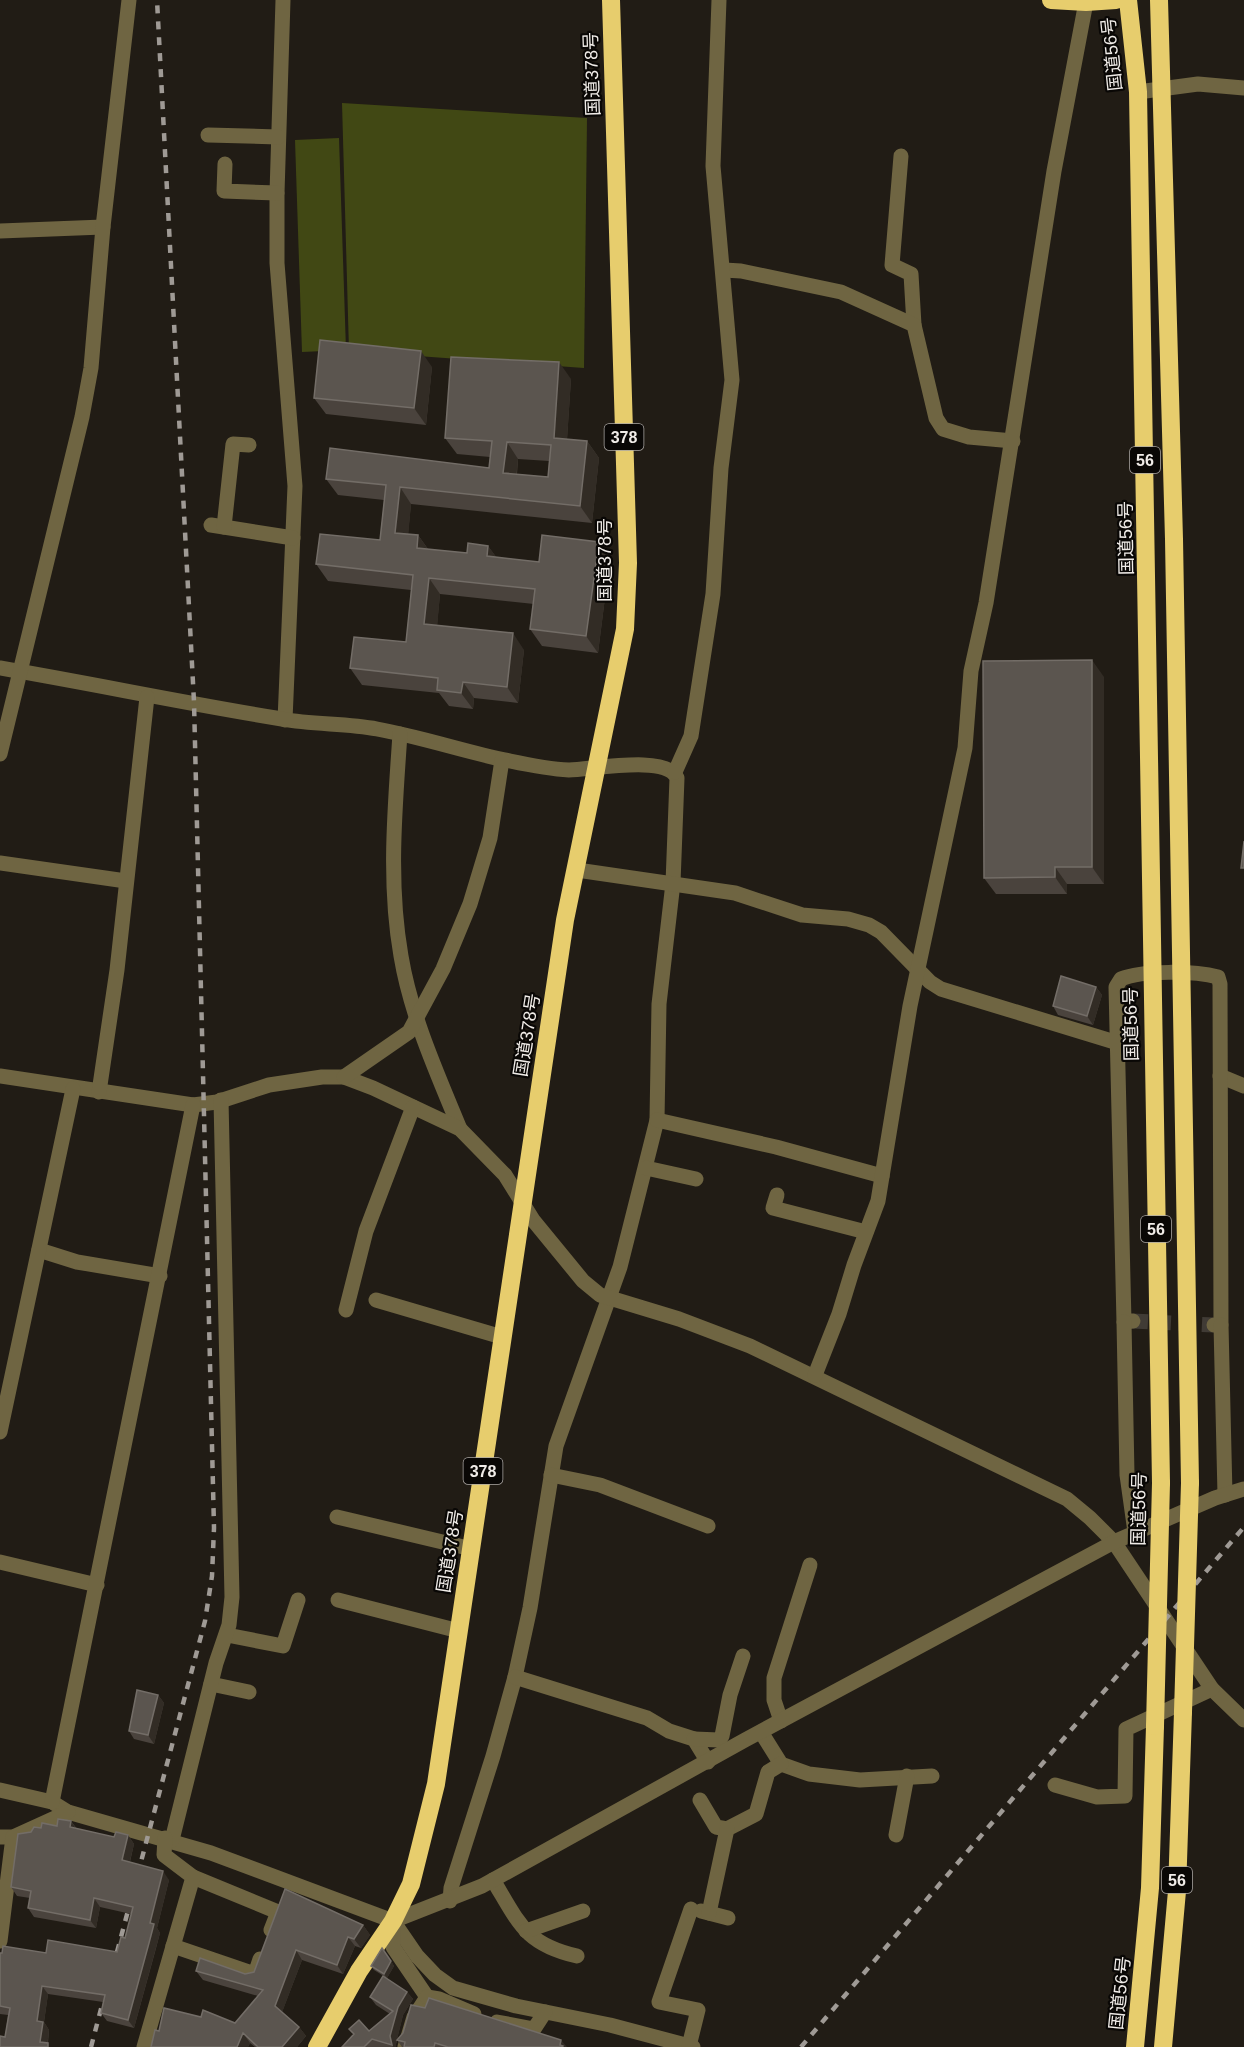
<svg xmlns="http://www.w3.org/2000/svg" width="1244" height="2047" font-family="Helvetica,'Noto Sans JP',sans-serif">
  <style>
    .green { fill: #414814 }
    .lines { fill: none; stroke-linecap: round; stroke-linejoin: round }
    .minor-tunnel { stroke: #403b35; stroke-width: 15; stroke-dasharray: 15 8; stroke-linecap: butt }
    .minor { stroke: #6f6542; stroke-width: 15 }
    .highway { stroke: #e7cd6d; stroke-width: 18 }
    .rail { stroke: #9f9a95; stroke-width: 4.5; stroke-dasharray: 8 8; stroke-linecap: butt }
    .highway-bridge { stroke: #e7cd6d; stroke-width: 18 }
    .wall { fill: #4a433d; fill-rule: evenodd }
    .shaded-wall { fill: #322c25 }
    .building { fill: #5b554f; stroke: #736d67; stroke-width: 1.5; fill-rule: evenodd }
    .labels { text-anchor: middle; dominant-baseline: central; stroke-width: 4.5; stroke-linejoin: round; paint-order: stroke }
    .shield { fill: #090705; stroke: #aba7a4; stroke-width: 1.5 }
    .shield-label { font-size: 16px; font-weight: bold; fill: #f0ece8 }
    .street-label { font-size: 18px; fill: #f0ece8; stroke: #090705 }
  </style>
  <rect width="100%" height="100%" fill="#211c15"/>
  <!-- green -->
  <g class="green">
    <path d="M 342,103 L 587,118 L 584,368 L 349,351 Z"/>
    <path d="M 339,138 L 346,350 L 302,352 L 295,140 Z"/>
  </g>
  <g class="lines">
    <!-- minor-tunnel -->
    <path class="minor-tunnel" d="M 1133,1321 L 1214,1325"/>
    <!-- minor -->
    <g class="minor">
      <path d="M 283,0 L 277,193 L 277,263 L 295,486 L 285,720"/>
      <path d="M 1138,92 L 1198,84 L 1244,88"/>
      <path d="M 208,135 L 278,137"/>
      <path d="M 901,156 L 892,265 L 911,274 L 914,325"/>
      <path d="M 225,164 L 224,191 L 277,193"/>
      <path d="M 0,231 L 103,227"/>
      <path d="M 724,270 L 741,271 L 841,292 L 914,325 L 936,418 L 943,429 L 969,437 L 1013,441"/>
      <path d="M 211,525 L 293,538"/>
      <path d="M 224,527 L 233,444 L 249,445"/>
      <path d="M 0,668 C 94,684 188,704 282,719 C 314,725 346,723 377,729 C 422,737 465,752 510,761 C 529,765 549,769 569,770 C 591,770 667,754 677,778 L 673,883 L 659,1004 L 657,1120 L 620,1267 L 556,1446 L 530,1608 L 515,1677 L 493,1756 L 451,1888 L 450,1901"/>
      <path d="M 400,734 C 395,808 388,882 401,956 C 411,1016 437,1073 460,1129"/>
      <path d="M 0,754 L 82,417 L 91,368 L 103,227 L 129,0"/>
      <path d="M 675,772 L 691,736 L 713,594 L 721,468 L 732,380 L 713,166 L 719,0"/>
      <path d="M 0,863 L 126,881"/>
      <path d="M 577,870 L 735,893 L 802,915 L 848,919 L 869,925 L 881,932 L 930,982 L 941,989 L 1118,1043"/>
      <path d="M 0,1076 L 193,1105 L 217,1102 L 269,1085 L 322,1077 L 344,1077 L 373,1088 L 460,1129 L 505,1175 L 533,1220 L 583,1281 L 600,1295 L 679,1319 L 750,1346 L 1067,1499 L 1090,1518 L 1114,1542 L 1212,1689 L 1244,1720"/>
      <path d="M 1220,1076 L 1244,1086"/>
      <path d="M 344,1077 L 409,1032 L 443,969 L 470,904 L 490,838 L 502,760"/>
      <path d="M 99,1092 L 117,970 L 147,697"/>
      <path d="M 657,1120 L 776,1147 L 882,1176"/>
      <path d="M 646,1168 L 696,1179"/>
      <path d="M 777,1195 L 773,1208 L 866,1232"/>
      <path d="M 39,1250 L 77,1262 L 160,1276"/>
      <path d="M 376,1300 L 502,1337"/>
      <path d="M 346,1310 L 366,1231 L 413,1107"/>
      <path d="M 1133,1321 L 1124,1322 L 1116,987 L 1121,979 C 1142,970 1195,971 1218,977 L 1220,984 L 1221,1325 L 1214,1325"/>
      <path d="M 1124,1322 L 1127,1475 L 1135,1532"/>
      <path d="M 1221,1325 L 1225,1495"/>
      <path d="M 815,1375 L 839,1314 L 854,1265 L 878,1201 L 910,1006 L 965,748 L 971,671 L 986,603 L 1054,171 L 1086,2"/>
      <path d="M 0,1432 L 73,1089"/>
      <path d="M 551,1475 L 600,1485 L 708,1526"/>
      <path d="M 337,1517 L 472,1549"/>
      <path d="M 0,1562 L 97,1585"/>
      <path d="M 338,1600 L 459,1631"/>
      <path d="M 227,1635 L 283,1646 L 298,1600"/>
      <path d="M 515,1677 L 647,1718 L 669,1731 L 694,1739 L 708,1762"/>
      <path d="M 211,1684 L 249,1692"/>
      <path d="M 781,1721 L 774,1700 L 774,1678 L 810,1565"/>
      <path d="M 761,1732 L 781,1764 L 809,1774 L 860,1780 L 932,1776"/>
      <path d="M 694,1739 L 719,1740 L 722,1736 L 730,1695 L 743,1656"/>
      <path d="M 1055,1785 L 1097,1797 L 1125,1796 L 1126,1729 L 1212,1689"/>
      <path d="M 0,1790 L 52,1802 L 68,1812 L 211,1853 L 393,1921 L 417,1956 L 435,1975 L 453,1988 L 516,2006 L 610,2025 L 693,2047"/>
      <path d="M 700,1800 L 716,1827 L 727,1829 L 756,1814 L 768,1772 L 781,1764"/>
      <path d="M 52,1802 L 193,1105"/>
      <path d="M 896,1835 L 907,1776"/>
      <path d="M 0,1837 L 13,1837 L 68,1812"/>
      <path d="M 172,1840 L 216,1663 L 229,1625 L 232,1597 L 221,1100"/>
      <path d="M 193,1877 L 278,1912 L 271,1930"/>
      <path d="M 493,1880 C 519,1923 525,1944 577,1956"/>
      <path d="M 701,1911 L 728,1918"/>
      <path d="M 709,1913 L 727,1829"/>
      <path d="M 393,1921 L 482,1886 L 745,1740 L 1114,1542 L 1215,1498 L 1244,1489"/>
      <path d="M 393,1921 L 393,1947 L 427,1997 L 414,2017 L 405,2047"/>
      <path d="M 526,1931 L 583,1911"/>
      <path d="M 0,1941 L 13,1837"/>
      <path d="M 173,1946 L 255,1974 L 260,1959"/>
      <path d="M 427,1997 L 439,1999 L 474,2014"/>
      <path d="M 497,2022 L 534,2029 L 545,2012"/>
      <path d="M 689,2046 L 698,2010 L 659,2002 L 691,1909"/>
      <path d="M 144,2047 L 193,1877 L 164,1855 L 165,1838"/>
    </g>
    <!-- highway -->
    <g class="highway">
      <path d="M 1051,0 L 1086,2 L 1116,0"/>
      <path d="M 1128,0 L 1138,92 L 1161,1483"/>
      <path d="M 1159,0 L 1174,539 L 1190,1483"/>
      <path d="M 317,2047 L 359,1971 L 393,1921 L 411,1884 L 436,1784 L 565,920 L 625,629 L 628,563 L 611,0"/>
      <path d="M 1135,2047 L 1150,1888 L 1155,1726"/>
      <path d="M 1163,2047 L 1177,1891 L 1183,1712"/>
    </g>
    <!-- rail -->
    <g class="rail">
      <path d="M 117,1952 L 205,1621 L 212,1576 L 214,1528 L 194,702 L 157,0"/>
      <path d="M 91,2047 L 107,1986"/>
      <path d="M 801,2047 L 1244,1527"/>
    </g>
    <!-- highway-bridge -->
    <g class="highway-bridge">
      <path d="M 1183,1712 L 1190,1483"/>
      <path d="M 1155,1726 L 1161,1483"/>
    </g>
  </g>
  <!-- wall -->
  <g class="wall">
    <path d="M 432,367 L 426,425 L 326,414 L 314,398 Z"/>
    <path d="M 571,379 L 567,439 L 587,441 L 599,458 L 592,523 L 411,504 L 408,534 L 418,535 L 428,549 L 467,553 L 488,546 L 496,557 L 539,562 L 599,542 L 610,558 L 598,653 L 542,646 L 530,629 L 534,604 L 440,594 L 437,625 L 524,650 L 518,703 L 474,698 L 473,709 L 449,706 L 439,693 L 362,685 L 350,668 L 406,642 L 411,590 L 328,581 L 316,564 L 380,540 L 384,500 L 338,495 L 326,479 L 489,468 L 490,457 L 457,454 L 445,438 ZM 518,459 L 549,461 L 548,477 L 517,474 Z"/>
    <path d="M 1104,677 L 1104,884 L 1067,884 L 1067,894 L 996,894 L 984,878 Z"/>
    <path d="M 1096,987 L 1102,995 L 1093,1025 L 1058,1015 L 1053,1006 Z"/>
    <path d="M 158,1695 L 164,1703 L 154,1744 L 134,1739 L 129,1731 Z"/>
    <path d="M 71,1821 L 77,1829 L 114,1837 L 128,1835 L 134,1844 L 130,1862 L 169,1880 L 157,1928 L 160,1933 L 155,1952 L 134,2028 L 107,2021 L 101,2013 L 103,2002 L 48,1994 L 44,2022 L 49,2030 L 48,2043 L 5,2037 L 8,2015 L 0,2014 L 0,1953 L 117,1952 L 125,1938 L 131,1914 L 100,1907 L 96,1928 L 34,1917 L 28,1908 L 30,1898 L 17,1896 L 11,1887 L 31,1832 L 41,1828 L 57,1826 Z"/>
    <path d="M 285,1889 L 363,1925 L 370,1935 L 361,1948 L 355,1946 L 343,1974 L 302,1960 L 282,2012 L 299,2027 L 306,2036 L 297,2047 L 255,2047 L 250,2043 L 248,2047 L 151,2047 L 159,2031 L 201,2017 L 235,2023 L 258,1996 L 203,1980 L 196,1971 L 245,1974 L 254,1972 Z"/>
    <path d="M 382,1948 L 394,1966 L 387,1978 L 374,1970 L 371,1966 Z"/>
    <path d="M 407,1992 L 413,1999 L 403,2015 L 397,2039 L 567,2047 L 402,2047 L 397,2040 L 396,2044 L 396,2047 L 342,2047 L 354,2035 L 349,2029 L 369,2031 L 390,2014 L 376,2005 L 370,1997 Z"/>
  </g>
  <!-- shaded-wall -->
  <g class="shaded-wall">
    <path d="M 421,351 L 432,367 L 426,425 L 414,408 Z"/>
    <path d="M 559,362 L 571,379 L 566,455 L 554,438 Z"/>
    <path d="M 587,441 L 599,458 L 592,523 L 580,506 Z"/>
    <path d="M 507,442 L 518,459 L 515,489 L 503,473 Z"/>
    <path d="M 400,487 L 411,504 L 407,549 L 395,533 Z"/>
    <path d="M 418,535 L 430,552 L 417,548 Z"/>
    <path d="M 599,542 L 610,558 L 598,653 L 586,636 Z"/>
    <path d="M 488,546 L 500,562 L 487,556 Z"/>
    <path d="M 429,578 L 440,594 L 436,640 L 424,624 Z"/>
    <path d="M 513,633 L 524,650 L 518,703 L 507,687 Z"/>
    <path d="M 1092,660 L 1104,677 L 1104,884 L 1092,867 Z"/>
    <path d="M 463,682 L 474,698 L 473,709 L 461,693 Z"/>
    <path d="M 1055,867 L 1067,884 L 1067,894 L 1055,877 Z"/>
    <path d="M 1096,987 L 1102,995 L 1093,1025 L 1087,1016 Z"/>
    <path d="M 158,1695 L 164,1703 L 154,1744 L 148,1735 Z"/>
    <path d="M 71,1821 L 77,1830 L 70,1827 Z"/>
    <path d="M 128,1835 L 134,1844 L 128,1869 L 122,1860 Z"/>
    <path d="M 163,1871 L 169,1880 L 157,1928 L 160,1933 L 134,2028 L 128,2020 L 150,1923 Z"/>
    <path d="M 94,1898 L 100,1907 L 96,1928 L 90,1920 Z"/>
    <path d="M 363,1925 L 370,1935 L 361,1948 L 354,1939 Z"/>
    <path d="M 348,1937 L 355,1946 L 343,1974 L 337,1965 Z"/>
    <path d="M 296,1950 L 302,1960 L 281,2015 L 275,2006 Z"/>
    <path d="M 391,1961 L 394,1966 L 387,1978 L 384,1974 Z"/>
    <path d="M 42,1986 L 48,1994 L 44,2022 L 49,2030 L 47,2047 L 40,2042 L 37,2021 Z"/>
    <path d="M 407,1992 L 413,1999 L 403,2015 L 396,2044 L 396,2047 L 393,2047 L 392,2045 L 390,2036 L 398,2007 Z"/>
    <path d="M 299,2027 L 306,2036 L 297,2047 L 282,2047 Z"/>
    <path d="M 243,2033 L 250,2043 L 248,2047 L 237,2047 Z"/>
    <path d="M 561,2040 L 567,2047 L 561,2047 L 560,2045 Z"/>
  </g>
  <!-- building -->
  <g class="building">
    <path d="M 320,340 L 421,351 L 414,408 L 314,398 Z"/>
    <path d="M 451,357 L 559,362 L 554,438 L 587,441 L 580,506 L 400,487 L 395,533 L 418,535 L 417,548 L 467,553 L 468,543 L 488,546 L 487,556 L 539,562 L 542,535 L 599,542 L 586,636 L 530,629 L 535,589 L 429,578 L 424,624 L 513,633 L 507,687 L 463,682 L 461,693 L 437,690 L 438,678 L 350,668 L 354,637 L 406,642 L 413,575 L 316,564 L 320,534 L 380,540 L 386,485 L 326,479 L 330,448 L 489,468 L 492,441 L 445,438 ZM 507,442 L 551,445 L 548,477 L 503,473 Z"/>
    <path d="M 1092,660 L 1092,867 L 1055,867 L 1055,877 L 984,878 L 983,661 Z"/>
    <path d="M 1244,841 L 1244,868 L 1241,868 Z"/>
    <path d="M 1061,976 L 1096,987 L 1087,1016 L 1053,1006 Z"/>
    <path d="M 137,1690 L 158,1695 L 148,1735 L 129,1731 Z"/>
    <path d="M 58,1819 L 71,1821 L 70,1827 L 114,1837 L 116,1832 L 128,1835 L 122,1860 L 163,1871 L 150,1923 L 154,1924 L 149,1943 L 128,2020 L 101,2013 L 105,1995 L 42,1986 L 37,2021 L 43,2022 L 40,2042 L 48,2043 L 48,2047 L 0,2047 L 0,2036 L 5,2037 L 10,2008 L 0,2006 L 0,1953 L 2,1953 L 3,1946 L 46,1953 L 48,1940 L 117,1952 L 121,1937 L 125,1938 L 133,1907 L 94,1898 L 90,1920 L 28,1908 L 31,1891 L 11,1887 L 18,1834 L 31,1832 L 34,1827 L 41,1828 L 42,1823 L 57,1826 Z"/>
    <path d="M 285,1889 L 363,1925 L 354,1939 L 348,1937 L 337,1965 L 296,1950 L 275,2006 L 299,2027 L 282,2047 L 258,2047 L 243,2033 L 237,2047 L 151,2047 L 155,2030 L 159,2031 L 164,2008 L 201,2017 L 203,2010 L 235,2023 L 263,1990 L 196,1971 L 200,1958 L 245,1974 L 254,1972 Z"/>
    <path d="M 382,1948 L 391,1961 L 384,1974 L 371,1966 Z"/>
    <path d="M 383,1976 L 407,1992 L 398,2007 L 390,2036 L 392,2045 L 372,2039 L 364,2047 L 342,2047 L 354,2034 L 349,2029 L 359,2020 L 369,2031 L 393,2011 L 370,1997 Z"/>
    <path d="M 429,1998 L 561,2040 L 560,2045 L 563,2046 L 562,2047 L 448,2047 L 435,2043 L 434,2047 L 404,2047 L 405,2042 L 397,2040 L 403,2033 L 411,2005 L 425,2008 Z"/>
  </g>
  <g class="labels">
    <!-- shield labels -->
    <g class="shield">
      <rect x="604.5" y="424" width="39" height="26" rx="4.5"/>
      <rect x="1130" y="447" width="30" height="26" rx="4.5"/>
      <rect x="1141" y="1216" width="30" height="26" rx="4.5"/>
      <rect x="463.5" y="1458" width="39" height="26" rx="4.5"/>
      <rect x="1162" y="1867" width="30" height="26" rx="4.5"/>
    </g>
    <g class="shield-label">
      <text x="624" y="437">378</text>
      <text x="1145" y="460">56</text>
      <text x="1156" y="1229">56</text>
      <text x="483" y="1471">378</text>
      <text x="1177" y="1880">56</text>
    </g>
    <!-- street labels -->
    <g class="street-label">
      <text transform="translate(1112 54) rotate(-96)">国道56号</text>
      <text transform="translate(592 74) rotate(-92)">国道378号</text>
      <text transform="translate(1126 538) rotate(-91)">国道56号</text>
      <text transform="translate(605 560) rotate(-90)">国道378号</text>
      <text transform="translate(1131 1024) rotate(-91)">国道56号</text>
      <text transform="translate(527 1035) rotate(-81)">国道378号</text>
      <text transform="translate(1139 1509) rotate(-89)">国道56号</text>
      <text transform="translate(450 1551) rotate(-81)">国道378号</text>
      <text transform="translate(1120 1993) rotate(-84)">国道56号</text>
    </g>
  </g>
</svg>
